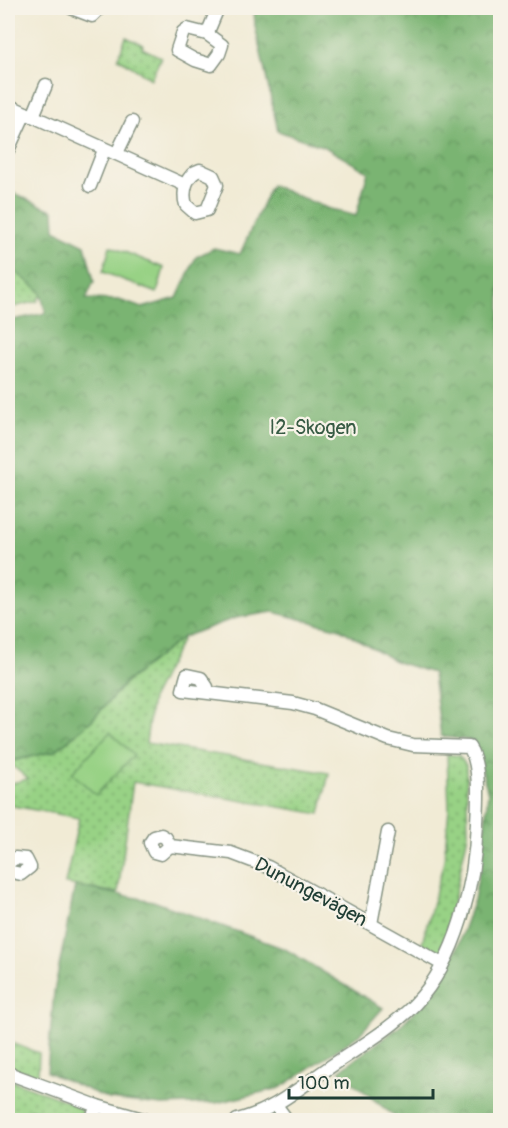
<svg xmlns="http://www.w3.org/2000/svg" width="508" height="1128" font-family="Pangolin,sans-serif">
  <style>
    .grass { fill: url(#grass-dots); stroke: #5c885c; stroke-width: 1.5 }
    .forest { fill: url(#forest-crowns); stroke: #4c7853; stroke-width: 1.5 }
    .garden { fill: #98d285; stroke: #5c885c; stroke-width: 1.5 }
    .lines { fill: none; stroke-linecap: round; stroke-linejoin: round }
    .street-casing { stroke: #889484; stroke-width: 15 }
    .street { stroke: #fff; stroke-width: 12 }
    .labels { text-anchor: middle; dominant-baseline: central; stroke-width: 4.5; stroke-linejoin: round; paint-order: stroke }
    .park-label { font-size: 20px; fill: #375b44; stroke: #f7f3e8 }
    .street-label { font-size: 20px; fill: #1f3d34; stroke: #f7f3e8 }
  </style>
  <defs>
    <pattern id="grass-dots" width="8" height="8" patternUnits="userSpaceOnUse" patternTransform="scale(1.5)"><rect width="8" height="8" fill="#98d285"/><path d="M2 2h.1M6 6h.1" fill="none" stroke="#7bac6e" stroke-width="1.8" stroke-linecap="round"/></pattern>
    <pattern id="forest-crowns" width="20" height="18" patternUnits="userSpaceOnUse" patternTransform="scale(1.5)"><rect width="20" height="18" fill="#7ab472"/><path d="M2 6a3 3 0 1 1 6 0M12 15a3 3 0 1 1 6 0" fill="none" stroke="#63945e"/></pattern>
  </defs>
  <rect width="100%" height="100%" fill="#f7f3e8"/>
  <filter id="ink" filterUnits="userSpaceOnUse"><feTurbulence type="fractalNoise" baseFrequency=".0167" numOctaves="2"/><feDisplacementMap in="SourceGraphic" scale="12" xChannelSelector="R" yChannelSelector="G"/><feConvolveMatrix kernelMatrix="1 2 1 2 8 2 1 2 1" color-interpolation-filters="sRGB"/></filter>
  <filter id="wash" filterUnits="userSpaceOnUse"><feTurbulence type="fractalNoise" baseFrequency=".008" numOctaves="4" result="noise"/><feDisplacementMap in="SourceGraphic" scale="24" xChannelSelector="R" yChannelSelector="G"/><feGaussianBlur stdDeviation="1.35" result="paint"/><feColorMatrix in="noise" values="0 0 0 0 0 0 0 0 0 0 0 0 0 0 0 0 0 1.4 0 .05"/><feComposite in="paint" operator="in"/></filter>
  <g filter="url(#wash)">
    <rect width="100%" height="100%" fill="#f1ebd5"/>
    <!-- grass -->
    <g class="grass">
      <path d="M 126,37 L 143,45 L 142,48 L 161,57 L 151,79 L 118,58 Z"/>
      <path d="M 8,269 L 32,276 L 45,295 L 38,298 L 38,301 L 14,307 L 8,303 Z"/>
      <path d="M 183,637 L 152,698 L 146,743 L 329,773 L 320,814 L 133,782 L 118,893 L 65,884 L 79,818 L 8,805 L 8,784 L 28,779 L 8,762 L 55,751 L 92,720 L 126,682 Z"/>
      <path d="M 447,754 L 459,756 L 466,765 L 468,834 L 444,946 L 438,953 L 421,947 L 444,861 L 449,808 Z"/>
      <path d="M 8,1042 L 39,1053 L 38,1076 L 8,1066 Z"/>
      <path d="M 8,1079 L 82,1107 L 81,1120 L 62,1120 L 30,1109 L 28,1120 L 8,1120 Z"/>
    </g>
    <!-- forest -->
    <g class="forest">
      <path d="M 254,8 L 499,8 L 500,25 L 500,1120 L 399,1120 L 339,1071 L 399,1027 L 436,988 L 458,945 L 474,900 L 482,855 L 488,793 L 474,741 L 441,736 L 433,673 L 397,662 L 340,629 L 273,612 L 235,618 L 183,637 L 126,682 L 92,720 L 55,751 L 8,762 L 8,321 L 46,313 L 40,291 L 8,266 L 8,191 L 54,211 L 55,230 L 85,245 L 94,281 L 86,299 L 119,300 L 142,308 L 177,298 L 196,257 L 214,248 L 240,254 L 271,185 L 327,208 L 356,216 L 368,172 L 325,147 L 278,131 L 255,26 Z"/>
      <path d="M 75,886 L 153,901 L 285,949 L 383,1008 L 359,1035 L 280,1088 L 216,1103 L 162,1105 L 109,1099 L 47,1072 L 54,992 Z"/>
    </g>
    <!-- garden -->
    <g class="garden">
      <path d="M 110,246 L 164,268 L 157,293 L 103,272 Z"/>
      <path d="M 110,732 L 134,755 L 96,795 L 72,773 Z"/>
    </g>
  </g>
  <g filter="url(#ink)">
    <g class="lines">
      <!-- street casing -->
      <g class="street-casing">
        <g id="street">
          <path d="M 71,8 L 92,16 L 100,8"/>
          <path d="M 8,9 L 8,8"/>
          <path d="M 187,29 L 207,34 L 222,45 L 219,54 L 211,65 L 195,60 L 177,50 L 183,32 Z"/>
          <path d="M 207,34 L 218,8"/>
          <path d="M 8,105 L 185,185"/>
          <path d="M 33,116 L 46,85"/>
          <path d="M 8,150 L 25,113"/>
          <path d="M 117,153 L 132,122"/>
          <path d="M 200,170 L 213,176 L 217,185 L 207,210 L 195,213 L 186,205 C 182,192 186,174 200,170 Z"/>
          <path d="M 90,186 L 104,150"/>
          <path d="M 206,692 L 207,687 L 201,678 L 187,675 L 183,690 L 293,703 L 315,709 L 388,739 L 413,745 L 469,747 C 481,764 478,803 477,823 C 475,883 457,960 415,1004 C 390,1030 356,1049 327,1069 C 298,1089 271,1112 237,1120"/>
          <path d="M 170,846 L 161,854 L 154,852 L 150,843 L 154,837 L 161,835 L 166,838 L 170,846 L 231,853 L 268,867 L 442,964"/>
          <path d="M 8,863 L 15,858 L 26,859 L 30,867 L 21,874 L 12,872 L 8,869"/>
          <path d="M 371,924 L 388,832"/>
          <path d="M 8,1073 L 97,1106 L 146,1120"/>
          <path d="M 276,1105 L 287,1120"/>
          <path d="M 91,1120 L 97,1106"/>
        </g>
      </g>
      <!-- street -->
      <use href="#street" class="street"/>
    </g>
  </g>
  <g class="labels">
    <!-- park labels -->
    <g class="park-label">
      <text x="313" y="427">I2-Skogen</text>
    </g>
    <!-- street labels -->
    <g class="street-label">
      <text transform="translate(311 892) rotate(28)">Dunungevägen</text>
    </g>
  </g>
  <!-- margin -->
  <rect width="508" height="1128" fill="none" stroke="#f7f3e8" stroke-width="30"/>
  <!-- scale -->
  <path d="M289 1089v9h144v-9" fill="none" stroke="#1f3d34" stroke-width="3"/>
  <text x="298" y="1089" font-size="18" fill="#1f3d34" stroke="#f7f3e8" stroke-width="4.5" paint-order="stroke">100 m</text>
</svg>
